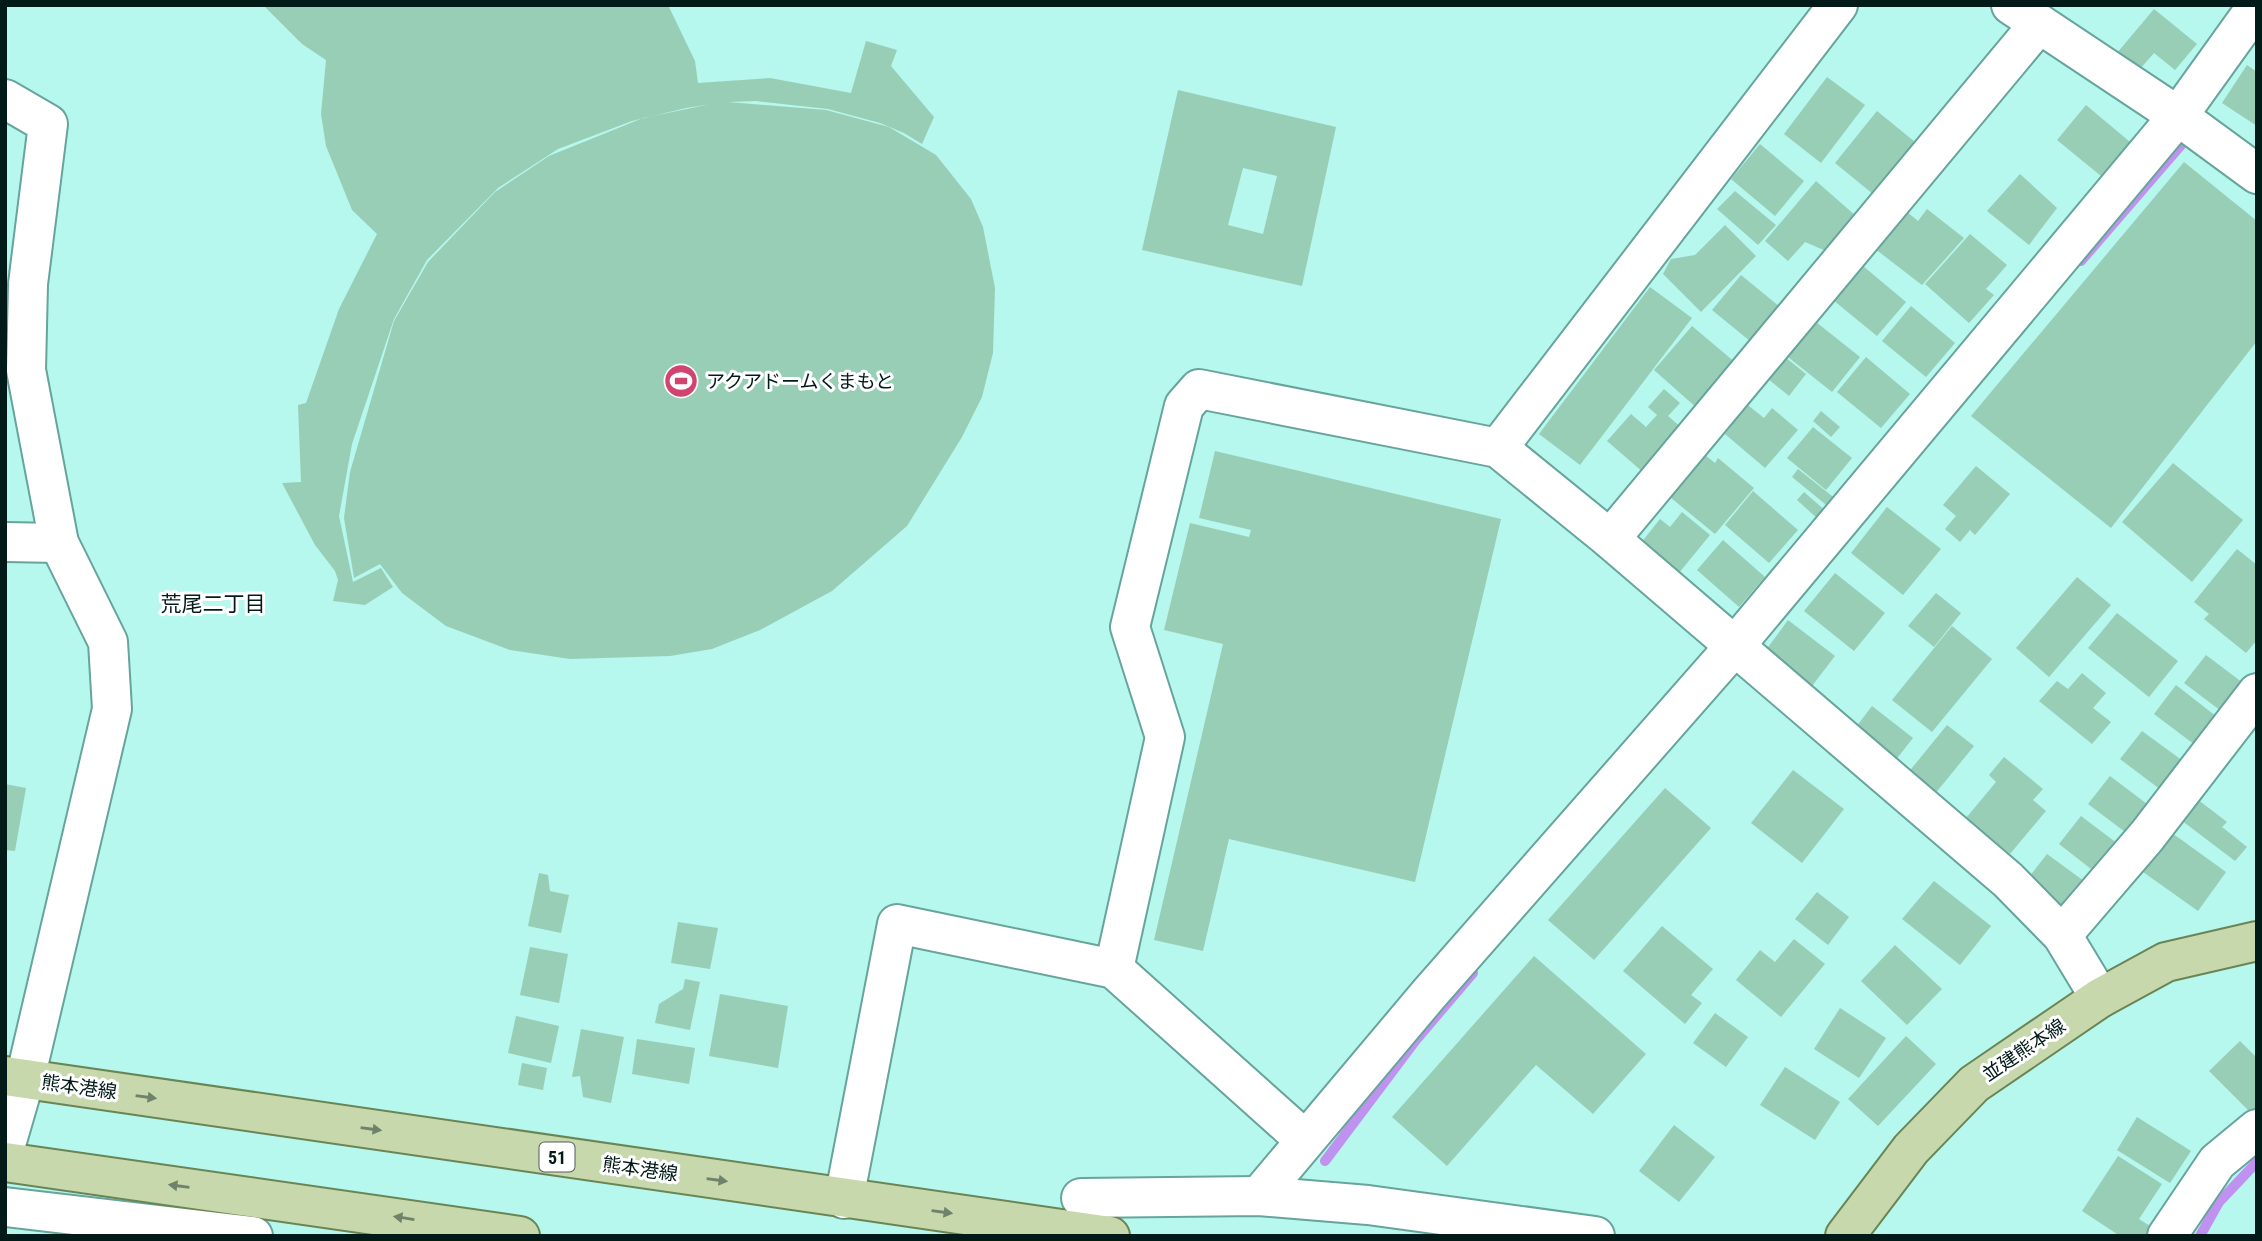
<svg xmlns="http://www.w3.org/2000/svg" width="2262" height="1241" font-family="'Roboto Condensed','Noto Sans JP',sans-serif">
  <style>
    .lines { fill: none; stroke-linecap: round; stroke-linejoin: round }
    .stream { stroke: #c092f0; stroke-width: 10 }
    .building { fill: #98ceb6; fill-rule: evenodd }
    .minor-casing { stroke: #66a49c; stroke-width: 42 }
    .major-casing { stroke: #6a8554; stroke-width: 42 }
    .minor { stroke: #fff; stroke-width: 38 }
    .major { stroke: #c7d8ac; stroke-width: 38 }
    .oneway { fill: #6e8369 }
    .labels { text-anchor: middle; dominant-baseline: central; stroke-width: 6; stroke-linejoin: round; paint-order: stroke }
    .shield { fill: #fff; stroke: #4e5f5d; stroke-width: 2 }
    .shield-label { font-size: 18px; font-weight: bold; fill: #021b18 }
    .poi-label { font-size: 19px; fill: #021b18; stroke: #fff; text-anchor: start }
    .street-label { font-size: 19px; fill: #021b18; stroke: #fff }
    .neighbourhood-label { font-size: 21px; fill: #021b18; stroke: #fff }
  </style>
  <rect width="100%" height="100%" fill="#b6f7ee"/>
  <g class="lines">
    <!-- stream -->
    <g class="stream">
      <path d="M 2081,261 L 2182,144"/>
      <path d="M 1325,1161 L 1416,1040 L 1473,973"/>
      <path d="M 2200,1236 L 2219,1202 L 2257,1162"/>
    </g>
  </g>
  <!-- building -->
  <g class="building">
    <path d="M 263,5 L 668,5 L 695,61 L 698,83 L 770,78 L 851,93 L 866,41 L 897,50 L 891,66 L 934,117 L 922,144 L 904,133 L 880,123 L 828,109 L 756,101 L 728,102 L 826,110 L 889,127 L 936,155 L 971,199 L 983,227 L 995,288 L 993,353 L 982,397 L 962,437 L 907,526 L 832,591 L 760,630 L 712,649 L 670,656 L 570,659 L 510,650 L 446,626 L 402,593 L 380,564 L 354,578 L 344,518 L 350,472 L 394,321 L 428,262 L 495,192 L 549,156 L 643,118 L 706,105 L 686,108 L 632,121 L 558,149 L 498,188 L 427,260 L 394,319 L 352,444 L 339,516 L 353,582 L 381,568 L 393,587 L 365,605 L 333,601 L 338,580 L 335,571 L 315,545 L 282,483 L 301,482 L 298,405 L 306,403 L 339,309 L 377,234 L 352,210 L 326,146 L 321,114 L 326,60 L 302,44 Z"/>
    <path d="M 2154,9 L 2197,44 L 2175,70 L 2154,53 L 2139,70 L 2117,53 Z"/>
    <path d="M 2247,65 L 2257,72 L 2257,126 L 2222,103 Z"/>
    <path d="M 1827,77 L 1865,105 L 1821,163 L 1784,134 Z"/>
    <path d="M 1178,90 L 1336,127 L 1302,286 L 1142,250 ZM 1243,168 L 1277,176 L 1263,234 L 1228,225 Z"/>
    <path d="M 2086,105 L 2130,142 L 2101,176 L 2057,140 Z"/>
    <path d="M 1877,111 L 1915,142 L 1873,194 L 1835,163 Z"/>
    <path d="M 1760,144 L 1804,181 L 1775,216 L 1731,179 Z"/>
    <path d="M 2184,162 L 2257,221 L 2257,341 L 2111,528 L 1971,416 Z"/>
    <path d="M 2020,174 L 2057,208 L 2029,245 L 1987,211 Z"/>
    <path d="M 1816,181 L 1856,216 L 1826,251 L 1805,242 L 1788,261 L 1765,241 Z"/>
    <path d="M 1735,191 L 1776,225 L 1758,245 L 1717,209 Z"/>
    <path d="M 1901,207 L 1918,221 L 1927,209 L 1964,238 L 1922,285 L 1870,245 Z"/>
    <path d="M 1725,225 L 1756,256 L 1701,312 L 1663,274 L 1671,259 L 1695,255 Z"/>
    <path d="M 1970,234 L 2007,265 L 1986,289 L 1994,295 L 1969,323 L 1925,284 Z"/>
    <path d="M 1863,266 L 1906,302 L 1877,336 L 1833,300 Z"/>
    <path d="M 1741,275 L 1785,311 L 1756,346 L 1712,310 Z"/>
    <path d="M 1650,287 L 1692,318 L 1580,465 L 1539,434 Z"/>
    <path d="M 1911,306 L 1955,343 L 1926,377 L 1882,341 Z"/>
    <path d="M 1816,322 L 1860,357 L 1832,392 L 1788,357 Z"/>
    <path d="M 1692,326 L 1737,364 L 1698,409 L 1654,370 Z"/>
    <path d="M 1785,357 L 1806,374 L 1789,396 L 1768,379 Z"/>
    <path d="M 1866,357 L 1910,394 L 1881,428 L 1837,392 Z"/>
    <path d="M 1664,389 L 1680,403 L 1668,416 L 1683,429 L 1644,473 L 1607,441 L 1631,414 L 1646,427 L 1657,415 L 1648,407 Z"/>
    <path d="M 1744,402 L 1764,418 L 1772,408 L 1798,430 L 1765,468 L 1725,434 L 1733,424 L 1728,420 Z"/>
    <path d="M 1821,411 L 1840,427 L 1831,437 L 1813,421 Z"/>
    <path d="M 1813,427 L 1852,458 L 1826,490 L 1787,458 Z"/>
    <path d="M 1215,451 L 1501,519 L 1415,882 L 1229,839 L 1203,951 L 1154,940 L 1223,644 L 1164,630 L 1190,523 L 1249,537 L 1251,530 L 1199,518 Z"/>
    <path d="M 1700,451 L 1715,463 L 1718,458 L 1754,488 L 1715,534 L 1665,493 Z"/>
    <path d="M 2173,463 L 2243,520 L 2192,582 L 2122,522 Z"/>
    <path d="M 1976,466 L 2010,494 L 1975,535 L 1970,530 L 1960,542 L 1945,529 L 1956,516 L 1943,505 Z"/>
    <path d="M 1798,469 L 1837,500 L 1830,508 L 1792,477 Z"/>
    <path d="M 1753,491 L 1798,530 L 1769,563 L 1725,525 Z"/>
    <path d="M 1804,492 L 1827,512 L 1819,520 L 1797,500 Z"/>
    <path d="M 1887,507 L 1941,549 L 1903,595 L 1851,553 Z"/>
    <path d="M 1682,512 L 1710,535 L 1674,579 L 1637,548 L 1660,519 L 1670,527 Z"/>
    <path d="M 1723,540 L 1765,577 L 1739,607 L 1697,570 Z"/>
    <path d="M 2237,549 L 2257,565 L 2257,640 L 2246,653 L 2204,619 L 2209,614 L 2194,602 Z"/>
    <path d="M 1835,573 L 1885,613 L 1854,651 L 1804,611 Z"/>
    <path d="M 2077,577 L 2111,605 L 2049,677 L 2016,648 Z"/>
    <path d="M 1936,593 L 1961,613 L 1934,647 L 1908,626 Z"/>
    <path d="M 2117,613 L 2178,661 L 2149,697 L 2088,648 Z"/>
    <path d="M 1788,620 L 1835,656 L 1812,686 L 1766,650 Z"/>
    <path d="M 1952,626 L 1992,659 L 1932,732 L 1892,700 Z"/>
    <path d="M 2206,655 L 2247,686 L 2225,714 L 2184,683 Z"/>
    <path d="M 2082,673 L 2106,693 L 2093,708 L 2111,722 L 2092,744 L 2039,701 L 2057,681 L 2068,689 Z"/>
    <path d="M 2176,685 L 2217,717 L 2195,745 L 2154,714 Z"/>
    <path d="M 1872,706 L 1913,738 L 1891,766 L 1850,735 Z"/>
    <path d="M 1947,725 L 1974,746 L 1930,800 L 1903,779 Z"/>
    <path d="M 2142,731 L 2183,761 L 2161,790 L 2120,759 Z"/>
    <path d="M 2004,757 L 2043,789 L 2033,800 L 2046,811 L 2010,854 L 1966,818 L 1996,782 L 1989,775 Z"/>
    <path d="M 1793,770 L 1844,809 L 1802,863 L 1751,823 Z"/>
    <path d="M 2110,776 L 2151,807 L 2129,835 L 2088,804 Z"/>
    <path d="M 5,784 L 26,788 L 15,851 L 5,850 Z"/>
    <path d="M 1665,788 L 1711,828 L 1594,960 L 1548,920 Z"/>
    <path d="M 2197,799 L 2227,822 L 2222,827 L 2247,847 L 2235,861 L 2181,820 Z"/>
    <path d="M 2081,816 L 2122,847 L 2100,876 L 2059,844 Z"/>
    <path d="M 2165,828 L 2226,872 L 2198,911 L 2136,867 Z"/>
    <path d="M 2047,854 L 2088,884 L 2067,913 L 2026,881 Z"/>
    <path d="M 539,873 L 548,875 L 550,891 L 569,895 L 561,933 L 528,926 Z"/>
    <path d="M 1934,881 L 1991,926 L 1960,965 L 1902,919 Z"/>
    <path d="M 1817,892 L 1849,917 L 1828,945 L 1795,919 Z"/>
    <path d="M 678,922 L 718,928 L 710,969 L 671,963 Z"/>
    <path d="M 1662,926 L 1713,969 L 1691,995 L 1702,1003 L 1685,1024 L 1623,971 Z"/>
    <path d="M 1794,939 L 1825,964 L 1781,1017 L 1736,980 L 1760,950 L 1775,962 Z"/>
    <path d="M 1895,945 L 1942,989 L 1907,1025 L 1861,981 Z"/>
    <path d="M 530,947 L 568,954 L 559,1003 L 520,995 Z"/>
    <path d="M 1534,956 L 1646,1054 L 1593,1114 L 1536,1065 L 1447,1166 L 1392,1117 Z"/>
    <path d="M 685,979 L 700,982 L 690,1030 L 655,1023 L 659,1004 L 683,989 Z"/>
    <path d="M 720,994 L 788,1006 L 778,1068 L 709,1056 Z"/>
    <path d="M 1840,1008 L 1886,1038 L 1859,1078 L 1814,1049 Z"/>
    <path d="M 1715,1013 L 1748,1037 L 1726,1067 L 1693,1043 Z"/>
    <path d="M 516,1016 L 559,1026 L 551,1063 L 508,1053 Z"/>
    <path d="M 581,1029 L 624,1037 L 611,1103 L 583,1097 L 580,1076 L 572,1077 Z"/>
    <path d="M 1906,1036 L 1936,1064 L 1878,1126 L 1848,1099 Z"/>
    <path d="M 637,1039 L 695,1048 L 689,1084 L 632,1074 Z"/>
    <path d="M 2240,1041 L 2257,1058 L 2257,1111 L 2253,1115 L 2209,1071 Z"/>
    <path d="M 522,1063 L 547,1068 L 543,1090 L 518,1085 Z"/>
    <path d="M 1785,1067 L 1840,1102 L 1815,1140 L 1760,1105 Z"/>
    <path d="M 2137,1117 L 2191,1151 L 2170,1183 L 2117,1150 Z"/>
    <path d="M 1674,1125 L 1715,1157 L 1679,1202 L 1639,1171 Z"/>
    <path d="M 2118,1156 L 2162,1184 L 2139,1219 L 2153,1228 L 2148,1236 L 2120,1236 L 2082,1211 Z"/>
  </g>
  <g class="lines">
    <!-- minor casing -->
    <g class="minor-casing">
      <g id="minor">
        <path d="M 2011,5 L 2178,116 L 2257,174"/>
        <path d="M 5,99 L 48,124 L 28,284 L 26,370 L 59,543 L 108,642 L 112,709 L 25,1079 L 5,1148"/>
        <path d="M 1498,448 L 1838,5"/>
        <path d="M 1610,539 L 2039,24"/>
        <path d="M 5,542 L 59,543"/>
        <path d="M 2062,935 L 2147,836 L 2257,693"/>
        <path d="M 1114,969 L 1165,737 L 1130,627 L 1184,406 L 1199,389 L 1498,448 L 1610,539 L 2008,880 L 2062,935 L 2100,998"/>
        <path d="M 1259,1196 L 1429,994 L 1733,648 L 2178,116 L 2257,6"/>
        <path d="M 1081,1198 L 1259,1196 L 1368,1205 L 1595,1236"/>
        <path d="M 844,1199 L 897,924 L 1114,969 L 1305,1140"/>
        <path d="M 5,1207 L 253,1236"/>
        <path d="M 2167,1236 L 2217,1162 L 2257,1129"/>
      </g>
    </g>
    <!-- major casing -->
    <g class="major-casing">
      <g id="major">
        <path d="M 5,1076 L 1110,1236"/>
        <path d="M 5,1162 L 520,1236"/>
        <path d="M 1845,1236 L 1911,1149 L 1974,1084 L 2100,998 L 2166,962 L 2257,941"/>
      </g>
    </g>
    <!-- minor -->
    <use href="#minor" class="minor"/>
    <!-- major -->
    <use href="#major" class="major"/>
  </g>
  <!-- one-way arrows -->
  <defs><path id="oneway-solid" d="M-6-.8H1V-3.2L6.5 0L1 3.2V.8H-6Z" transform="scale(1.75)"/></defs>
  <g class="oneway">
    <use href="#oneway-solid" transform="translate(146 1097) rotate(8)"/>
    <use href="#oneway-solid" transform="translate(371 1129) rotate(8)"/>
    <use href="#oneway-solid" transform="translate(717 1180) rotate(8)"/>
    <use href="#oneway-solid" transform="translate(179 1186) rotate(-172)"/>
    <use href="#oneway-solid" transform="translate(942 1212) rotate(8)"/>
    <use href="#oneway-solid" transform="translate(404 1218) rotate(-171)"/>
  </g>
  <!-- icons -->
  <defs>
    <g id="stadium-disc" transform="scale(1.75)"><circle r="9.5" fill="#d24470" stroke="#fff"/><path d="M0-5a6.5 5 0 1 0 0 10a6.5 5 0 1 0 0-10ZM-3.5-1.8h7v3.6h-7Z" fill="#fff"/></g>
  </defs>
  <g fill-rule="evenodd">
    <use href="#stadium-disc" x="681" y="381"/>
  </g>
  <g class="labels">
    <!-- shield labels -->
    <rect class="shield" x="539.5" y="1142.5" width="35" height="29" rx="5"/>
    <g class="shield-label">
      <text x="557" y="1157">51</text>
    </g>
    <!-- poi labels -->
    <g class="poi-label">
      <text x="706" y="381">アクアドームくまもと</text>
    </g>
    <!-- street labels -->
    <g class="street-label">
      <text transform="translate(2024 1050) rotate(-34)">並建熊本線</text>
      <text transform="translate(79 1087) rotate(8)">熊本港線</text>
      <text transform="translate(640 1169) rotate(8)">熊本港線</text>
    </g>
    <!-- neighbourhood labels -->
    <g class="neighbourhood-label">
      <text x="213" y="604">荒尾二丁目</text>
    </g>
  </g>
  <!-- border -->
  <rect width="2262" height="1241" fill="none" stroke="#021b18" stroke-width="14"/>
</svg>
